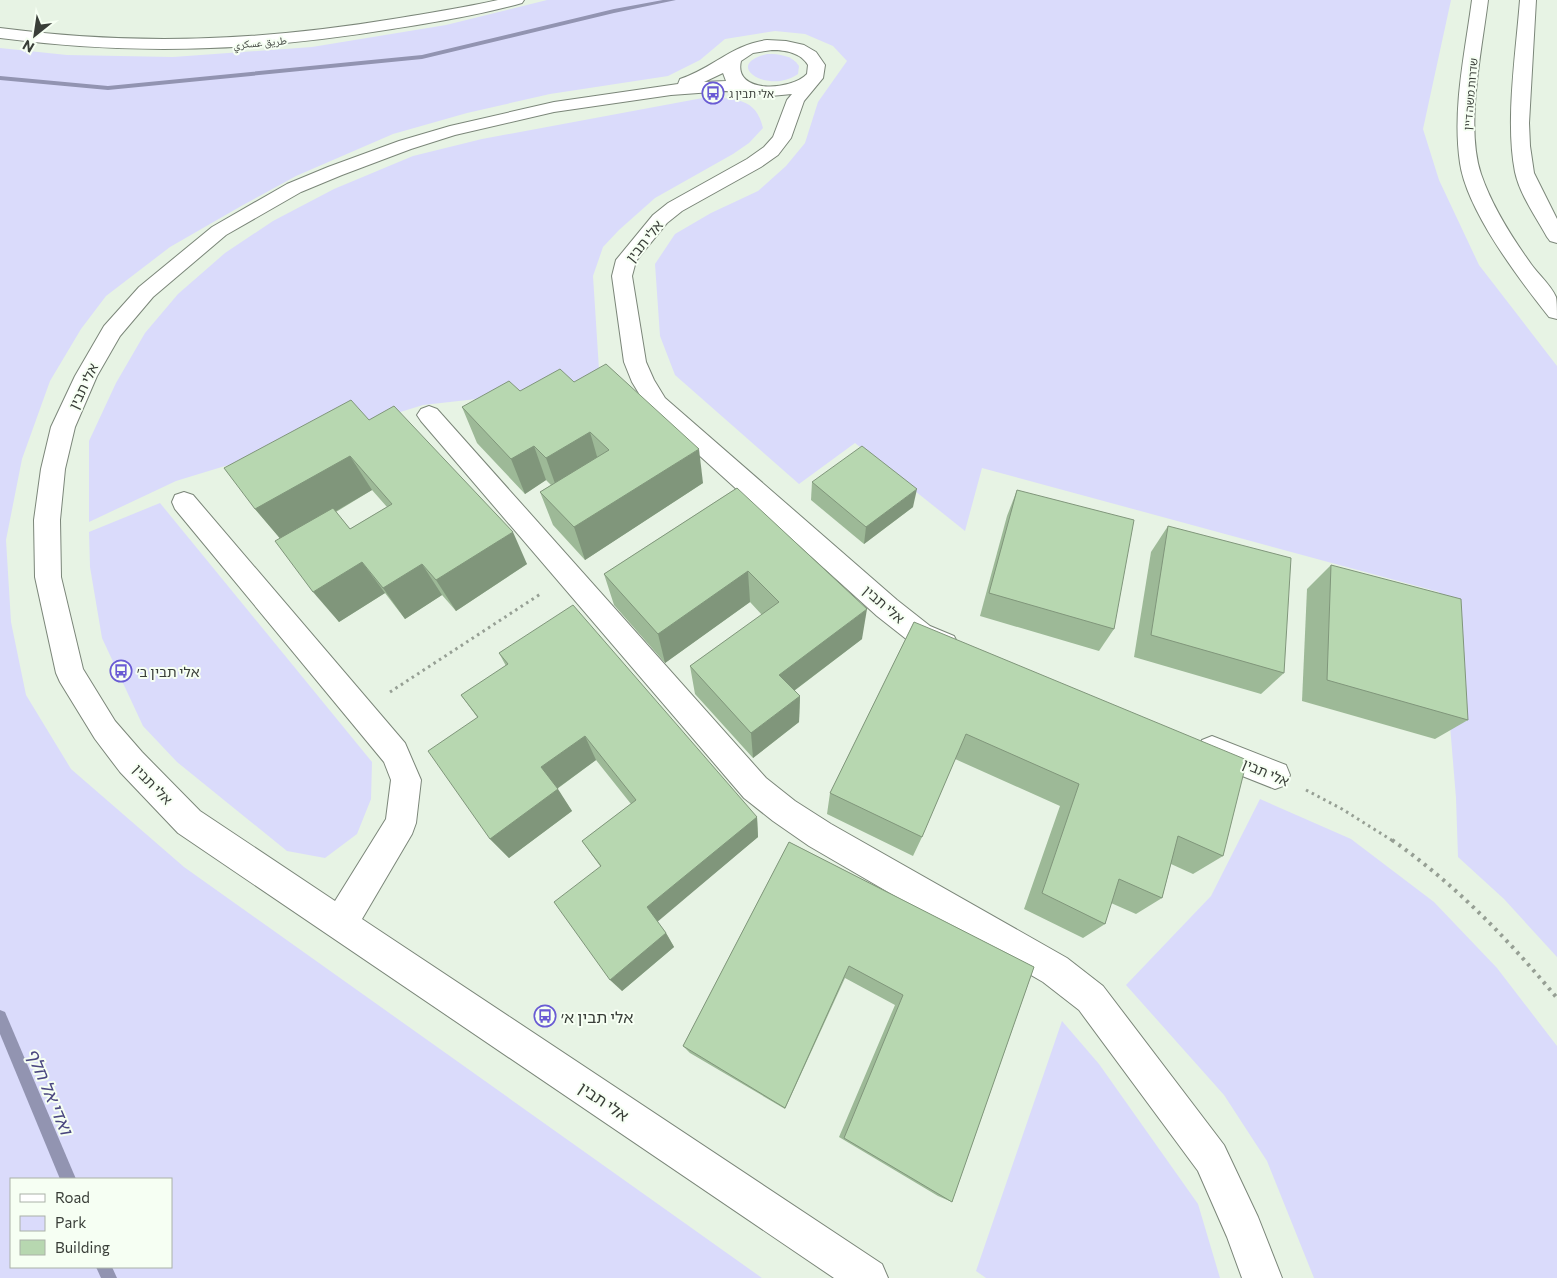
<svg xmlns="http://www.w3.org/2000/svg" width="1557" height="1278" font-family="Commissioner,'Noto Naskh Arabic','Noto Sans Hebrew',sans-serif">
  <style>
    .green { fill: #dadbfb; fill-rule: evenodd }
    .lines { fill: none; stroke-linecap: round; stroke-linejoin: round }
    .stream { fill: #9294b1; fill-rule: evenodd }
    .minor-casing { stroke: #7b8679; stroke-width: 2 }
    .path-far1 { stroke: #969f94; stroke-width: 3; stroke-dasharray: 2.5 4; stroke-linecap: butt }
    .path { stroke: #969f94; stroke-width: 4; stroke-dasharray: 3 5; stroke-linecap: butt }
    .minor { fill: #fff; fill-rule: evenodd }
    .wall { fill: #9db997; fill-rule: evenodd }
    .shaded-wall { fill: #80967b }
    .building { fill: #b7d7b0; stroke: #80967b }
    .labels { text-anchor: middle; dominant-baseline: central; stroke-width: 4; stroke-linejoin: round; paint-order: stroke }
    .far-street-label { font-size: 11px; fill: #393e38; stroke: #f6fff3 }
    .far-poi-label { font-size: 11px; fill: #393e38; stroke: #f6fff3; text-anchor: start }
    .street-label { font-size: 14px; fill: #393e38; stroke: #f6fff3 }
    .poi-label { font-size: 14px; fill: #393e38; stroke: #f6fff3; text-anchor: start }
    .near-poi-label { font-size: 16px; fill: #393e38; stroke: #f6fff3; text-anchor: start }
    .near-street-label { font-size: 16px; fill: #393e38; stroke: #f6fff3 }
    .near-water-label { font-size: 18px; font-style: italic; fill: #49467f; stroke: #f6fff3 }
  </style>
  <rect width="100%" height="100%" fill="#e7f3e4"/>
  <!-- green -->
  <g class="green">
    <path d="M 547,0 L 1451,0 L 1423,129 L 1439,180 L 1479,265 L 1557,366 L 1557,957 L 1504,899 L 1458,857 L 1456,798 L 1439,592 L 982,468 L 965,531 L 855,443 L 799,484 L 675,375 L 660,336 L 655,264 L 675,234 L 711,213 L 758,191 L 786,166 L 805,143 L 818,102 L 847,61 L 833,46 L 805,34 L 775,31 L 725,39 L 700,60 L 668,76 L 550,94 L 467,113 L 393,134 L 296,176 L 243,205 L 170,247 L 106,296 L 81,329 L 50,381 L 22,459 L 6,540 L 11,622 L 26,695 L 71,769 L 184,867 L 762,1278 L 0,1278 L 0,48 L 67,55 L 173,57 L 312,47 L 446,25 ZM 11,1179 L 171,1179 L 171,1267 L 11,1267 Z"/>
    <path d="M 767,54 C 779,54 792,55 799,66 L 798,74 C 769,95 721,65 767,54 Z"/>
    <path d="M 708,97 C 734,99 756,97 763,128 L 749,143 L 733,154 L 655,198 L 619,230 L 603,247 L 593,276 L 600,385 L 423,405 L 176,481 L 89,522 L 89,441 L 116,383 L 145,333 L 178,294 L 225,253 L 273,221 L 334,189 L 413,156 L 482,139 Z"/>
    <path d="M 160,503 L 372,762 L 371,799 L 357,834 L 325,858 L 287,851 L 177,762 L 143,726 L 102,638 L 90,567 L 89,532 Z"/>
    <path d="M 1260,799 L 1351,839 L 1434,902 L 1497,968 L 1557,1046 L 1557,1278 L 1314,1278 L 1267,1161 L 1224,1095 L 1126,985 L 1211,896 Z"/>
    <path d="M 1062,1021 L 1099,1064 L 1198,1204 L 1220,1278 L 986,1278 L 976,1271 Z"/>
  </g>
  <g class="lines">
    <!-- stream -->
    <g class="stream">
      <path d="M 663,0 L 676,0 L 614,13 L 422,59 L 108,90 L 0,80 L 0,76 L 108,86 L 422,55 L 614,9 Z"/>
      <path d="M 0,1010 L 5,1012 L 76,1179 L 60,1179 L 0,1034 Z"/>
      <path d="M 96,1267 L 112,1267 L 117,1278 L 101,1278 Z"/>
    </g>
    <!-- minor casing -->
    <g class="minor-casing">
      <g id="minor">
        <path d="M 498,0 L 524,0 L 522,3 C 479,15 435,22 392,29 C 257,51 136,56 0,38 L 0,28 C 135,46 259,41 393,19 C 428,13 463,8 498,0 Z"/>
        <path d="M 1472,0 L 1488,0 C 1482,50 1465,126 1481,174 C 1492,206 1511,236 1531,264 C 1538,274 1551,285 1556,297 C 1557,302 1557,313 1557,319 L 1549,317 C 1519,279 1467,211 1460,163 C 1452,109 1465,53 1472,0 Z"/>
        <path d="M 1520,0 L 1536,0 L 1529,123 L 1530,146 L 1534,173 L 1557,219 L 1557,243 L 1550,241 L 1547,237 C 1536,217 1520,195 1515,172 C 1505,122 1516,52 1520,0 Z"/>
        <path d="M 767,40 L 786,41 L 804,45 L 816,52 L 825,65 L 823,78 L 804,101 L 791,138 L 778,155 L 761,167 L 682,211 L 667,223 L 636,261 L 632,276 L 646,362 L 654,380 L 665,398 L 897,600 L 930,626 L 954,636 L 958,644 L 954,652 L 944,656 L 910,642 L 877,616 L 649,410 L 632,382 L 624,362 L 612,276 L 616,260 L 653,215 L 668,203 L 747,159 L 764,147 L 773,137 L 787,100 L 792,94 L 771,96 L 726,91 L 671,95 L 554,112 L 455,135 L 411,149 L 342,175 L 301,192 L 226,235 L 153,297 L 120,336 L 97,376 L 75,427 L 65,469 L 60,520 L 61,577 L 83,669 L 115,721 L 142,752 L 200,811 L 335,901 L 386,819 L 391,780 L 384,762 L 175,509 L 172,502 L 175,495 L 184,492 L 193,495 L 405,743 L 421,780 L 416,823 L 412,834 L 362,919 L 882,1264 L 888,1278 L 834,1278 L 178,833 L 120,772 L 95,739 L 60,682 L 56,673 L 35,577 L 34,520 L 41,469 L 51,427 L 75,376 L 104,326 L 139,287 L 212,227 L 287,184 L 328,167 L 399,141 L 450,126 L 554,102 L 678,84 L 680,79 C 713,68 733,44 767,40 ZM 772,50 C 786,50 801,53 808,65 L 807,74 C 791,91 733,94 741,61 L 753,53 ZM 723,73 L 726,81 L 704,82 Z"/>
        <path d="M 429,406 L 437,409 L 766,778 L 795,801 L 831,824 L 1067,958 L 1103,986 L 1224,1145 L 1258,1217 L 1282,1278 L 1242,1278 L 1227,1237 L 1198,1171 L 1079,1010 L 1043,982 L 809,846 L 773,821 L 744,798 L 421,421 L 417,415 L 421,409 Z"/>
        <path d="M 1212,736 L 1286,765 L 1290,775 L 1286,785 L 1275,789 L 1202,760 L 1197,750 L 1202,740 Z"/>
      </g>
    </g>
    <!-- path-far1 -->
    <g class="path-far1">
      <path d="M 390,692 L 542,593"/>
      <path d="M 1306,790 L 1342,809 L 1393,841"/>
    </g>
    <!-- path -->
    <path class="path" d="M 1392,840 C 1455,884 1508,939 1557,998"/>
    <!-- minor -->
    <use href="#minor" class="minor"/>
  </g>
  <!-- wall -->
  <g class="wall">
    <path d="M 574,382 L 703,483 L 585,560 L 553,525 L 540,492 L 551,485 L 546,480 L 525,494 L 477,443 L 462,407 L 520,391 Z"/>
    <path d="M 369,420 L 527,564 L 456,611 L 442,595 L 405,619 L 385,593 L 339,622 L 280,538 L 255,509 ZM 372,490 L 387,507 L 350,529 L 336,512 Z"/>
    <path d="M 812,482 L 913,507 L 864,544 L 811,500 Z"/>
    <path d="M 737,488 L 862,639 L 794,691 L 800,696 L 799,722 L 753,758 L 695,694 L 690,666 L 762,615 L 750,602 L 665,663 L 614,605 L 604,574 Z"/>
    <path d="M 1017,490 L 1114,629 L 1099,651 L 980,616 L 1007,516 Z"/>
    <path d="M 1168,526 L 1284,673 L 1261,694 L 1134,657 L 1151,552 Z"/>
    <path d="M 1331,565 L 1468,720 L 1435,739 L 1302,701 L 1307,589 Z"/>
    <path d="M 914,622 L 1223,856 L 1193,874 L 1171,864 L 1162,898 L 1136,914 L 1111,903 L 1105,924 L 1083,938 L 1024,909 L 1060,806 L 955,759 L 922,837 L 913,856 L 827,814 L 830,793 Z"/>
    <path d="M 499,653 L 757,817 L 758,837 L 657,921 L 666,933 L 674,947 L 622,991 L 600,866 L 582,841 L 631,804 L 596,760 L 557,789 L 572,811 L 509,858 L 490,839 L 477,717 L 461,695 L 506,666 Z"/>
    <path d="M 789,842 L 1034,967 L 952,1202 L 938,1196 L 839,1137 L 895,1005 L 845,978 L 785,1109 L 690,1053 L 683,1046 Z"/>
  </g>
  <!-- shaded-wall -->
  <g class="shaded-wall">
    <path d="M 590,432 L 600,467 L 558,492 L 546,458 Z"/>
    <path d="M 534,446 L 546,480 L 525,494 L 511,459 Z"/>
    <path d="M 699,449 L 703,483 L 585,560 L 574,527 Z"/>
    <path d="M 350,456 L 372,490 L 283,542 L 255,509 Z"/>
    <path d="M 917,489 L 913,507 L 864,544 L 866,527 Z"/>
    <path d="M 513,532 L 527,564 L 456,611 L 436,580 Z"/>
    <path d="M 362,562 L 385,593 L 339,622 L 313,592 Z"/>
    <path d="M 422,564 L 442,595 L 405,619 L 383,588 Z"/>
    <path d="M 748,571 L 750,602 L 665,663 L 658,634 Z"/>
    <path d="M 867,609 L 862,639 L 779,702 L 779,675 Z"/>
    <path d="M 800,696 L 799,722 L 753,758 L 751,733 Z"/>
    <path d="M 585,736 L 596,760 L 555,790 L 541,767 Z"/>
    <path d="M 558,789 L 572,811 L 509,858 L 490,839 Z"/>
    <path d="M 757,817 L 758,837 L 656,923 L 647,907 Z"/>
    <path d="M 666,933 L 674,947 L 622,991 L 610,980 Z"/>
  </g>
  <!-- building -->
  <g class="building">
    <path d="M 606,364 L 699,449 L 574,527 L 540,492 L 609,450 L 590,432 L 546,458 L 534,446 L 511,459 L 462,407 L 509,381 L 520,391 L 560,369 L 574,382 Z"/>
    <path d="M 351,400 L 369,420 L 394,406 L 513,532 L 436,580 L 422,564 L 383,588 L 362,562 L 313,592 L 275,541 L 333,508 L 350,529 L 392,504 L 350,456 L 255,509 L 224,468 Z"/>
    <path d="M 862,446 L 917,489 L 866,527 L 812,482 Z"/>
    <path d="M 737,488 L 867,609 L 779,675 L 800,696 L 751,733 L 690,666 L 779,602 L 748,571 L 658,634 L 604,574 Z"/>
    <path d="M 1017,490 L 1134,520 L 1114,629 L 989,593 Z"/>
    <path d="M 1168,526 L 1291,558 L 1284,673 L 1151,635 Z"/>
    <path d="M 1331,565 L 1461,599 L 1468,720 L 1327,680 Z"/>
    <path d="M 573,605 L 757,817 L 647,907 L 666,933 L 610,980 L 554,902 L 601,866 L 582,841 L 636,800 L 585,736 L 541,767 L 558,789 L 490,839 L 428,751 L 478,717 L 461,695 L 508,664 L 499,653 Z"/>
    <path d="M 914,622 L 1247,760 L 1223,856 L 1178,836 L 1162,898 L 1119,879 L 1105,924 L 1042,893 L 1079,784 L 966,734 L 922,837 L 830,793 Z"/>
    <path d="M 789,842 L 1034,967 L 952,1202 L 844,1138 L 903,995 L 849,966 L 785,1108 L 683,1046 Z"/>
  </g>
  <!-- icons -->
  <defs>
    <g id="bus-ring" transform="scale(1.125)"><circle r="9.5" fill="#f6fff3" stroke="#695bd4" stroke-width="1.5"/><path d="M-5-6H5V4H4V6H2V4H-2V6H-4V4H-5ZM-3.5-4V0h7V-4ZM-3.5 1.2v1.5H-2V1.2ZM2 1.2v1.5H3.5V1.2Z" fill="#695bd4"/></g>
  </defs>
  <g fill-rule="evenodd">
    <use href="#bus-ring" x="713" y="93"/>
    <use href="#bus-ring" x="121" y="671"/>
    <use href="#bus-ring" x="545" y="1016"/>
  </g>
  <g class="labels">
    <!-- far-street labels -->
    <g class="far-street-label">
      <text transform="translate(260 42) rotate(-5)">طريق عسكري</text>
      <text transform="translate(1470 94) rotate(-85)">שדרות משה דיין</text>
    </g>
    <!-- far-poi labels -->
    <g class="far-poi-label">
      <text x="729" y="93">אלי תבין ג</text>
    </g>
    <!-- street labels -->
    <g class="street-label">
      <text transform="translate(644 241) rotate(-51)">אלי תבין</text>
      <text transform="translate(83 386) rotate(-64)">אלי תבין</text>
      <text transform="translate(884 604) rotate(41)">אלי תבין</text>
      <text transform="translate(1266 772) rotate(23)">אלי תבין</text>
      <text transform="translate(153 784) rotate(46)">אלי תבין</text>
    </g>
    <!-- poi labels -->
    <g class="poi-label">
      <text x="137" y="671">אלי תבין ב׳</text>
    </g>
    <!-- near-poi labels -->
    <g class="near-poi-label">
      <text x="561" y="1016">אלי תבין א׳</text>
    </g>
    <!-- near-street labels -->
    <g class="near-street-label">
      <text transform="translate(604 1101) rotate(34)">אלי תבין</text>
    </g>
    <!-- near-water labels -->
    <g class="near-water-label">
      <text transform="translate(50 1091) rotate(67)">ואדי אל חלף</text>
    </g>
  </g>
  <!-- legend -->
  <rect x="10" y="1178" width="162" height="90" fill="#f6fff3" stroke="#aab2a8"/>
  <rect x="20" y="1194" width="25" height="8" fill="#ffffff" stroke="#aab2a8"/>
  <text x="55" y="1203" font-size="15" fill="#393e38">Road</text>
  <rect x="20" y="1216" width="25" height="15" fill="#dadbfb" stroke="#aab2a8"/>
  <text x="55" y="1228" font-size="15" fill="#393e38">Park</text>
  <rect x="20" y="1240" width="25" height="15" fill="#b7d7b0" stroke="#aab2a8"/>
  <text x="55" y="1253" font-size="15" fill="#393e38">Building</text>
  <!-- north arrow -->
  <g transform="translate(35 35) rotate(210)" stroke="#f6fff3" stroke-width="4" paint-order="stroke">
  <path d="M0-4L9 19L0 12L-9 19Z" fill="#393e38"/>
  <text y="-8" font-size="14" font-weight="bold" text-anchor="middle" fill="#393e38">N</text>
  </g>
</svg>
